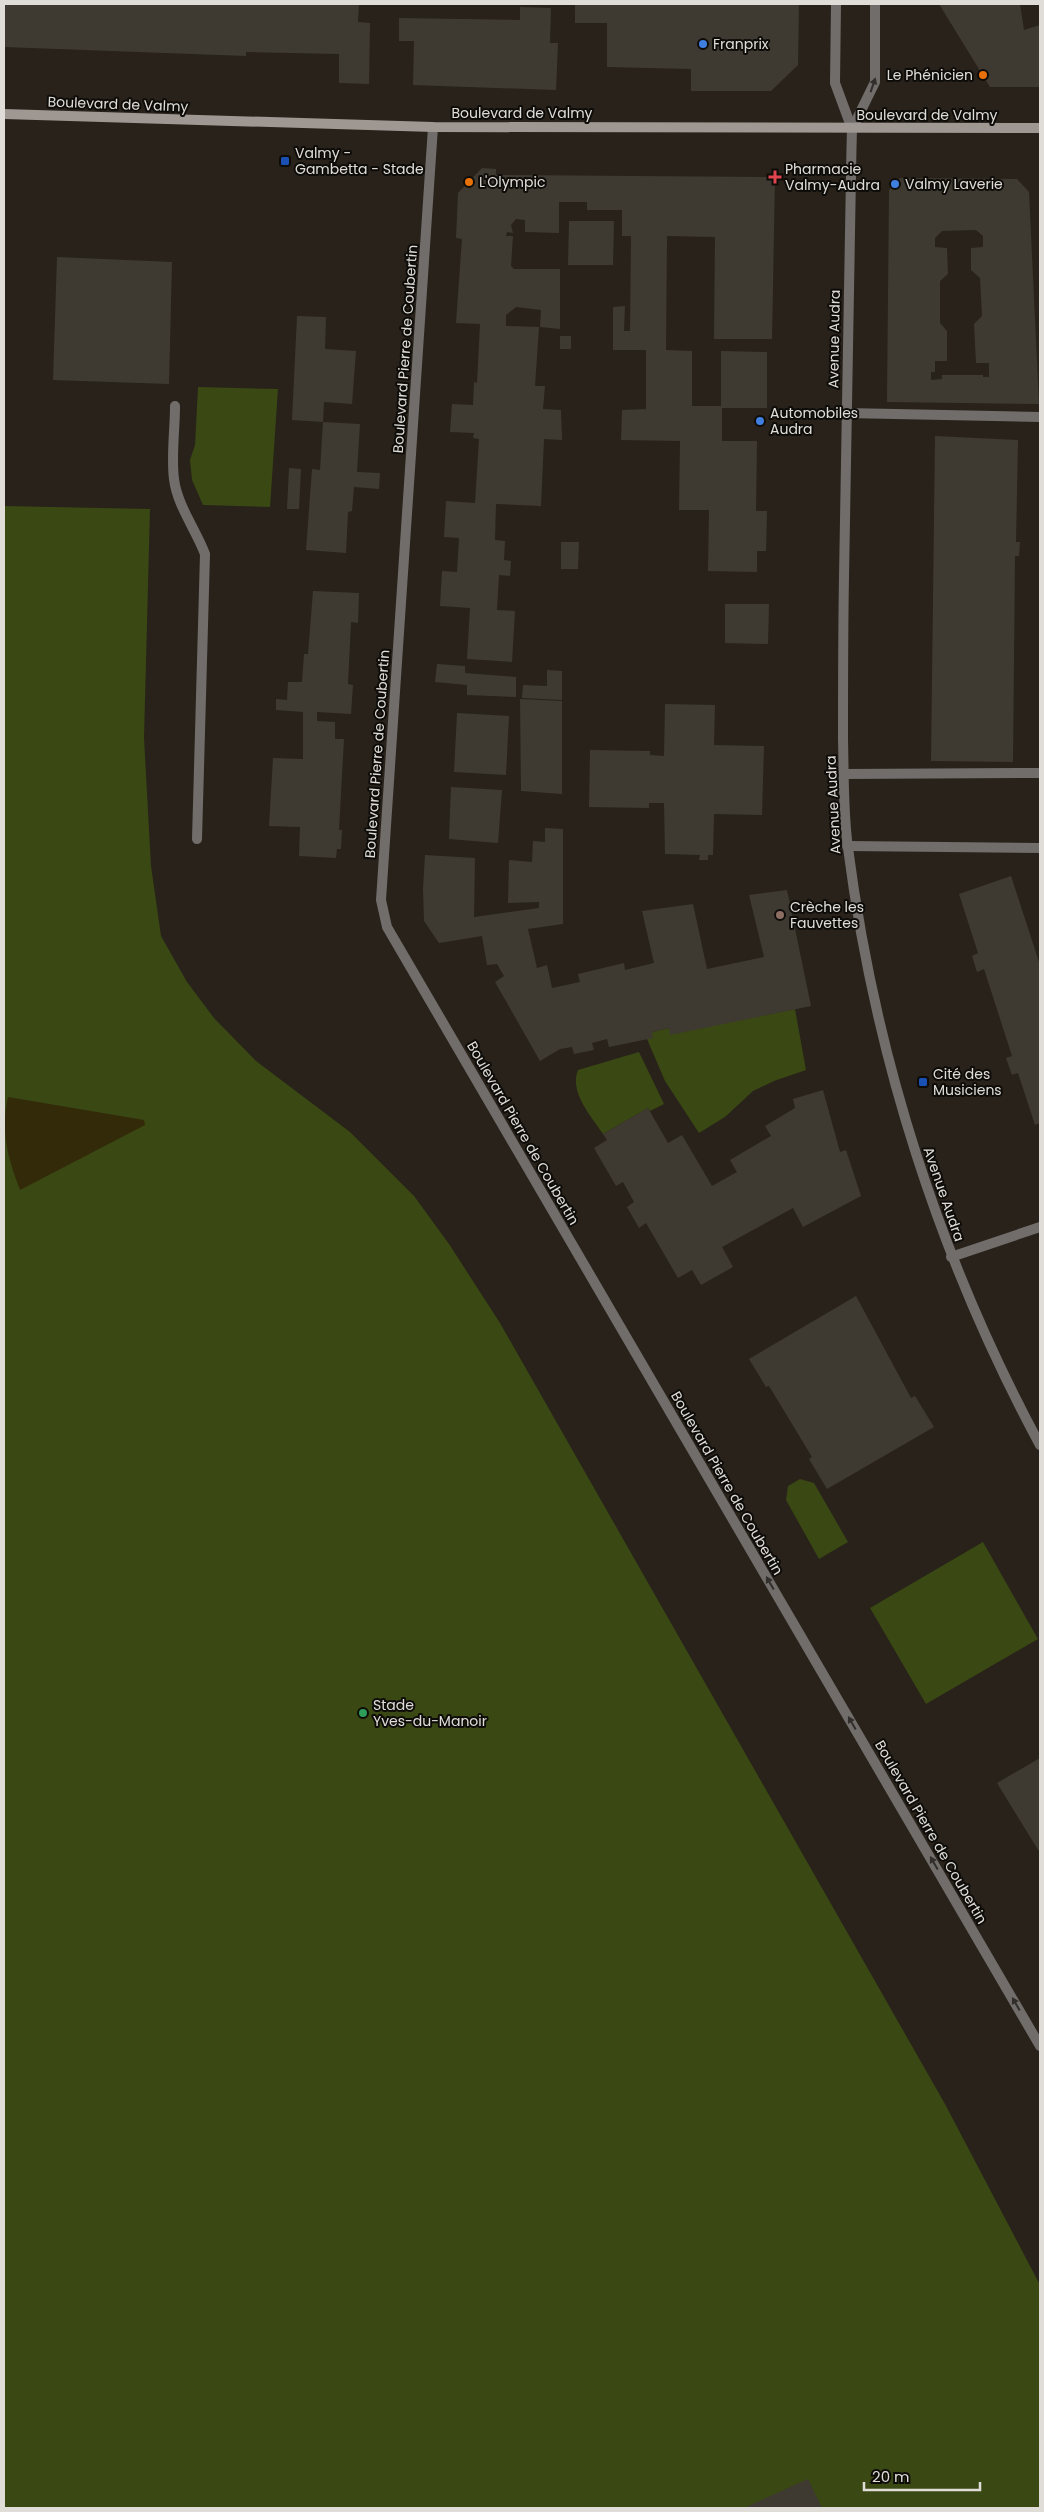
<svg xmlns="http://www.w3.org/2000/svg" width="1044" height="2512" font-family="Poppins,sans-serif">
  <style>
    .green { fill: #3a4813 }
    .sand { fill: #322a09 }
    .building { fill: #3f3a31; fill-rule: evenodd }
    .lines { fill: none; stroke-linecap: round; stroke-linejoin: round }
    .service { stroke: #716d6a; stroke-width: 10 }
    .minor { stroke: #716d6a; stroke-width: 10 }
    .tertiary { stroke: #716d6a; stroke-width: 10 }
    .secondary { stroke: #9e9792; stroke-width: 10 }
    .oneway { fill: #312e2b }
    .shop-dot { fill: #3f7fe0; stroke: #0e0c09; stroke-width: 2 }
    .food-dot { fill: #e8710a; stroke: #0e0c09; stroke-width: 2 }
    .transit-dot { fill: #1a4fb4; stroke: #0e0c09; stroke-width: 2 }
    .health-dot { fill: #e0444e; stroke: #0e0c09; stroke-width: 2 }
    .education-dot { fill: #8d6e63; stroke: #0e0c09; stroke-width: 2 }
    .leisure-dot { fill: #2e9e5b; stroke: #0e0c09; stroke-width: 2 }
    .labels { text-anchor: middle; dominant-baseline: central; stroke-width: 4; stroke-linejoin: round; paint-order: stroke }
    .poi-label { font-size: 14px; fill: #e0ddd8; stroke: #0e0c09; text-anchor: start }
    .street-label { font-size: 14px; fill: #e0ddd8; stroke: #0e0c09 }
  </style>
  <rect width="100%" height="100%" fill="#28221a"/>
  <!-- green -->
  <g class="green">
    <path d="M 198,387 L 278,389 L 270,507 L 203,505 L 192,480 L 190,460 L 195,445 Z"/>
    <path d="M 4,506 L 150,509 L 144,738 L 151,866 L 161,936 L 187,982 L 214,1018 L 256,1061 L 350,1132 L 414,1196 L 449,1244 L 500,1323 L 945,2104 L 1040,2285 L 1040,2508 L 4,2508 Z"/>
    <path d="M 795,1009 L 806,1070 L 774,1081 L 753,1091 L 725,1117 L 699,1133 L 665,1081 L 647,1039 L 652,1032 L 669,1028 L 671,1034 Z"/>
    <path d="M 639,1052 L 664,1104 L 650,1111 L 648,1108 L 603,1134 C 591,1116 569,1092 578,1070 Z"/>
    <path d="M 800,1479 L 814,1483 L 848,1542 L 819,1559 L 786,1500 L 788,1486 Z"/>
    <path d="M 983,1542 L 1038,1639 L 926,1704 L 870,1608 Z"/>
  </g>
  <!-- sand -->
  <path class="sand" d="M 8,1097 L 144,1120 L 145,1125 L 20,1190 C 8,1159 0,1130 8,1097 Z"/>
  <!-- building -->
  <g class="building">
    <path d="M 4,4 L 359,4 L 358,22 L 370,23 L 369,84 L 339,83 L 339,54 L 246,52 L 246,56 L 4,47 Z"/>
    <path d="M 575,4 L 799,4 L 798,65 L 771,91 L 691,91 L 691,69 L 607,67 L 607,23 L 575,23 Z"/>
    <path d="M 939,4 L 1020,4 L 1024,30 L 1040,25 L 1040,87 L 990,87 Z"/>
    <path d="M 520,7 L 551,8 L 550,43 L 558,43 L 556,90 L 413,85 L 414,41 L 399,41 L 399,18 L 520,20 Z"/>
    <path d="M 482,168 L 496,169 L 496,175 L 775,177 L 772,339 L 714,339 L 715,237 L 667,236 L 666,350 L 692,351 L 692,406 L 721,406 L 721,351 L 767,352 L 767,408 L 722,408 L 722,441 L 757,441 L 756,511 L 767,511 L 766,551 L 757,551 L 757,572 L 708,571 L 709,510 L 679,510 L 680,441 L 621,440 L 622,410 L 646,409 L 646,350 L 613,350 L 613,307 L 625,306 L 624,331 L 630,331 L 631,236 L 622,236 L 622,210 L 587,210 L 587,202 L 559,202 L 559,233 L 525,232 L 525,220 L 516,219 L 511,225 L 513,233 L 507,232 L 506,236 L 513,236 L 511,266 L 514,269 L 560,269 L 560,329 L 540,327 L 541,310 L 516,307 L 506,315 L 506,326 L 539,327 L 535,386 L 545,386 L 543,409 L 561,410 L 562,440 L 544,439 L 541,506 L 496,504 L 495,540 L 505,541 L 504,560 L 511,561 L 510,576 L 499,575 L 497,610 L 515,611 L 512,662 L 467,659 L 470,608 L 440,606 L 442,571 L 457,572 L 459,538 L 444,537 L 446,501 L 475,503 L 479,439 L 473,438 L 474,433 L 450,432 L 452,404 L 473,405 L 474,382 L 477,383 L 480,324 L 456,323 L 462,239 L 456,238 L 458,193 Z"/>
    <path d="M 900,178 L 1017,179 L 1029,192 L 1039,404 L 887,402 L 889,190 ZM 976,230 L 983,236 L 983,247 L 971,248 L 971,270 L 980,278 L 982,316 L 974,324 L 976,363 L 989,363 L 989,377 L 983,377 L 983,375 L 942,375 L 942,379 L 931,380 L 931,372 L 935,372 L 935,361 L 947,361 L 947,331 L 940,323 L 940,281 L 948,274 L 947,248 L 935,247 L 935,238 L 942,231 Z"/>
    <path d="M 569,221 L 614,221 L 613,265 L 568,265 Z"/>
    <path d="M 57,257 L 172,262 L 169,384 L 53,380 Z"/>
    <path d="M 297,316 L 326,317 L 325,349 L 356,351 L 352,404 L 324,402 L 323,422 L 292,420 Z"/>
    <rect x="560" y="336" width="11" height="13"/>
    <path d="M 323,422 L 360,424 L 357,472 L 380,473 L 379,489 L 354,487 L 352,511 L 348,512 L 346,553 L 306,550 L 312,469 L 320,470 Z"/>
    <path d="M 935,436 L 1018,440 L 1016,542 L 1020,542 L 1019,556 L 1015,556 L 1013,762 L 931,761 Z"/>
    <path d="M 289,468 L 301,469 L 299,509 L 287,509 Z"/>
    <path d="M 561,542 L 579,542 L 578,569 L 561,569 Z"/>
    <path d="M 313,591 L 359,593 L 358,623 L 351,622 L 348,684 L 353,685 L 351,714 L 317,712 L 317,721 L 335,722 L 335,739 L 344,739 L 339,830 L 342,830 L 341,849 L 337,849 L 336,858 L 299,856 L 300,827 L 269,826 L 273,758 L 303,759 L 303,712 L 276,710 L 276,699 L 287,700 L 288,682 L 302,682 L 304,654 L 308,654 Z"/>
    <path d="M 725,604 L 769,604 L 768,644 L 725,643 Z"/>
    <path d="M 437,664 L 465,666 L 465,673 L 516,677 L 516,697 L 467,695 L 467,685 L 435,682 Z"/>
    <path d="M 547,670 L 562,671 L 562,700 L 522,698 L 523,685 L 547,686 Z"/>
    <path d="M 520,699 L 562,701 L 562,794 L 521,791 Z"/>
    <path d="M 665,704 L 715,705 L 714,745 L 764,746 L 762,815 L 714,814 L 713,855 L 708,855 L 708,860 L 699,860 L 700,855 L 665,854 L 664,803 L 649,803 L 649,808 L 589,807 L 590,750 L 650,751 L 650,755 L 664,756 Z"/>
    <path d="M 457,713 L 509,716 L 506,775 L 454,772 Z"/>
    <path d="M 451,787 L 502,790 L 498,843 L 449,839 Z"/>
    <path d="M 545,828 L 563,829 L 563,924 L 528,929 L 537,968 L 547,965 L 552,988 L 580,982 L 578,974 L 624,963 L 625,970 L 654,963 L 642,911 L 693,904 L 707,969 L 764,957 L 749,895 L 787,890 L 811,1006 L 670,1035 L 669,1028 L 652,1032 L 653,1038 L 609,1047 L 607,1039 L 592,1043 L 594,1050 L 574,1054 L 572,1047 L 560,1049 L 540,1061 L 495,982 L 504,976 L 497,964 L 487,965 L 482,936 L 439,943 L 424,921 L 423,889 L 425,855 L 475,858 L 474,917 L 539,908 L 539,902 L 508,903 L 509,860 L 532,862 L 533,841 L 545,842 Z"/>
    <path d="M 1011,876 L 1040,965 L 1040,1123 L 1035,1125 L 1018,1073 L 1012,1075 L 1006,1058 L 1012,1056 L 984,969 L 977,972 L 972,956 L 978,953 L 959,894 Z"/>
    <path d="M 823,1090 L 840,1152 L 846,1150 L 861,1196 L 803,1227 L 793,1208 L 722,1247 L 733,1267 L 701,1285 L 692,1270 L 678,1278 L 646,1223 L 639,1228 L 627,1207 L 634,1202 L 623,1182 L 616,1186 L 594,1148 L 607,1140 L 603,1134 L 648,1108 L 668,1143 L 682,1135 L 712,1186 L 737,1172 L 730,1160 L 771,1136 L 765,1126 L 795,1108 L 793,1099 Z"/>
    <path d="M 856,1296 L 911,1398 L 915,1396 L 934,1427 L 827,1489 L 809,1459 L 812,1457 L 769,1386 L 766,1387 L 749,1359 Z"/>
    <path d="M 1040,1758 L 1040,1853 L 997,1783 Z"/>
    <path d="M 808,2479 L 822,2508 L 744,2508 Z"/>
  </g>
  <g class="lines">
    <!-- service -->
    <g class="service">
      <path d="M 175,406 C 175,430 171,456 174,479 C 177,505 196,530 205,554 L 197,839"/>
      <path d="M 846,413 L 1040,417"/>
      <path d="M 844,774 L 1040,773"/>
    </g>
    <!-- minor -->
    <g class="minor">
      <path d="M 836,4 L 835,83 L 852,129"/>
      <path d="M 433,127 L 381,900 L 387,927 L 1040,2046"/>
      <path d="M 852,129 L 875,82 L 875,4"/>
      <path d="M 847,846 L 1040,848"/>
      <path d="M 951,1257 L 1040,1227"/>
    </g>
    <!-- tertiary -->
    <path class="tertiary" d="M 852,129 C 848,278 846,427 844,577 C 843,631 843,685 843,740 C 844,775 843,812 848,848 C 875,1057 940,1260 1040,1445"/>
    <!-- secondary -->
    <path class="secondary" d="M 4,114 L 433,127 L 1040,128"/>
  </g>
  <!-- one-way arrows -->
  <defs><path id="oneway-solid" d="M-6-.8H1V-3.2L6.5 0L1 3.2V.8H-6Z" transform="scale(1.25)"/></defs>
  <g class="oneway">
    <use href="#oneway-solid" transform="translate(873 85) rotate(-71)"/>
    <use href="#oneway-solid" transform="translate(770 1583) rotate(-120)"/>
    <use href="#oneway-solid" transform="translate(852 1723) rotate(-120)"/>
    <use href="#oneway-solid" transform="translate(934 1863) rotate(-120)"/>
    <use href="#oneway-solid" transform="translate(1016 2004) rotate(-120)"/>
  </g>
  <!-- markers -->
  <g class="shop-dot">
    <circle cx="703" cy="44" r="5"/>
    <circle cx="895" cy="184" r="5"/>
    <circle cx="760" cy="421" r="5"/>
  </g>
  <g class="food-dot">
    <circle cx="983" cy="75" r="5"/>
    <circle cx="469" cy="182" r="5"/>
  </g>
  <g class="transit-dot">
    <rect x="280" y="156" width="10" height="10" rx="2.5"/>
    <rect x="918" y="1077" width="10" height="10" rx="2.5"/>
  </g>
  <path class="health-dot" d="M772.5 169.5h5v5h5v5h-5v5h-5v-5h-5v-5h5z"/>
  <circle class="education-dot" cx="780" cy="915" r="5"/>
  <circle class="leisure-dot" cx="363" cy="1713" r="5"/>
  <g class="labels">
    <!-- poi labels -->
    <g class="poi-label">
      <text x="713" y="44">Franprix</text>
      <text x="973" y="75" text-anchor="end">Le Phénicien</text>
      <text x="295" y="153">Valmy -<tspan x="295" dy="16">Gambetta - Stade</tspan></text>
      <text x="785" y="169">Pharmacie<tspan x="785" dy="16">Valmy-Audra</tspan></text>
      <text x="479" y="182">L'Olympic</text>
      <text x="905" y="184">Valmy Laverie</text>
      <text x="770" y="413">Automobiles<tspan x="770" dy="16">Audra</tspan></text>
      <text x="790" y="907">Crèche les<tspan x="790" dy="16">Fauvettes</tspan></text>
      <text x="933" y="1074">Cité des<tspan x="933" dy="16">Musiciens</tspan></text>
      <text x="373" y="1705">Stade<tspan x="373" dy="16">Yves-du-Manoir</tspan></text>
    </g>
    <!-- street labels -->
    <g class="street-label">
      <text transform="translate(118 104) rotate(2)">Boulevard de Valmy</text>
      <text x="522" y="113">Boulevard de Valmy</text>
      <text x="927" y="115">Boulevard de Valmy</text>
      <text transform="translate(834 339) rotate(-89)">Avenue Audra</text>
      <text transform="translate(405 349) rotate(-86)">Boulevard Pierre de Coubertin</text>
      <text transform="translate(377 754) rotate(-86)">Boulevard Pierre de Coubertin</text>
      <text transform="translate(833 805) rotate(-93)">Avenue Audra</text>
      <text transform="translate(523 1133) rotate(60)">Boulevard Pierre de Coubertin</text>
      <text transform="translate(944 1194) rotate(71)">Avenue Audra</text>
      <text transform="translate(727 1483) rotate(60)">Boulevard Pierre de Coubertin</text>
      <text transform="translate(931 1832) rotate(60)">Boulevard Pierre de Coubertin</text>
    </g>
  </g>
  <!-- border -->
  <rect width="1044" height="2512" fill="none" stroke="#e0ddd8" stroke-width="10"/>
  <!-- scale -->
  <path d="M864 2482v8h116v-8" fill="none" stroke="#e0ddd8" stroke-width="2.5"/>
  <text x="872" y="2482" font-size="15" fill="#e0ddd8" stroke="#0e0c09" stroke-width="4" paint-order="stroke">20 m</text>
</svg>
